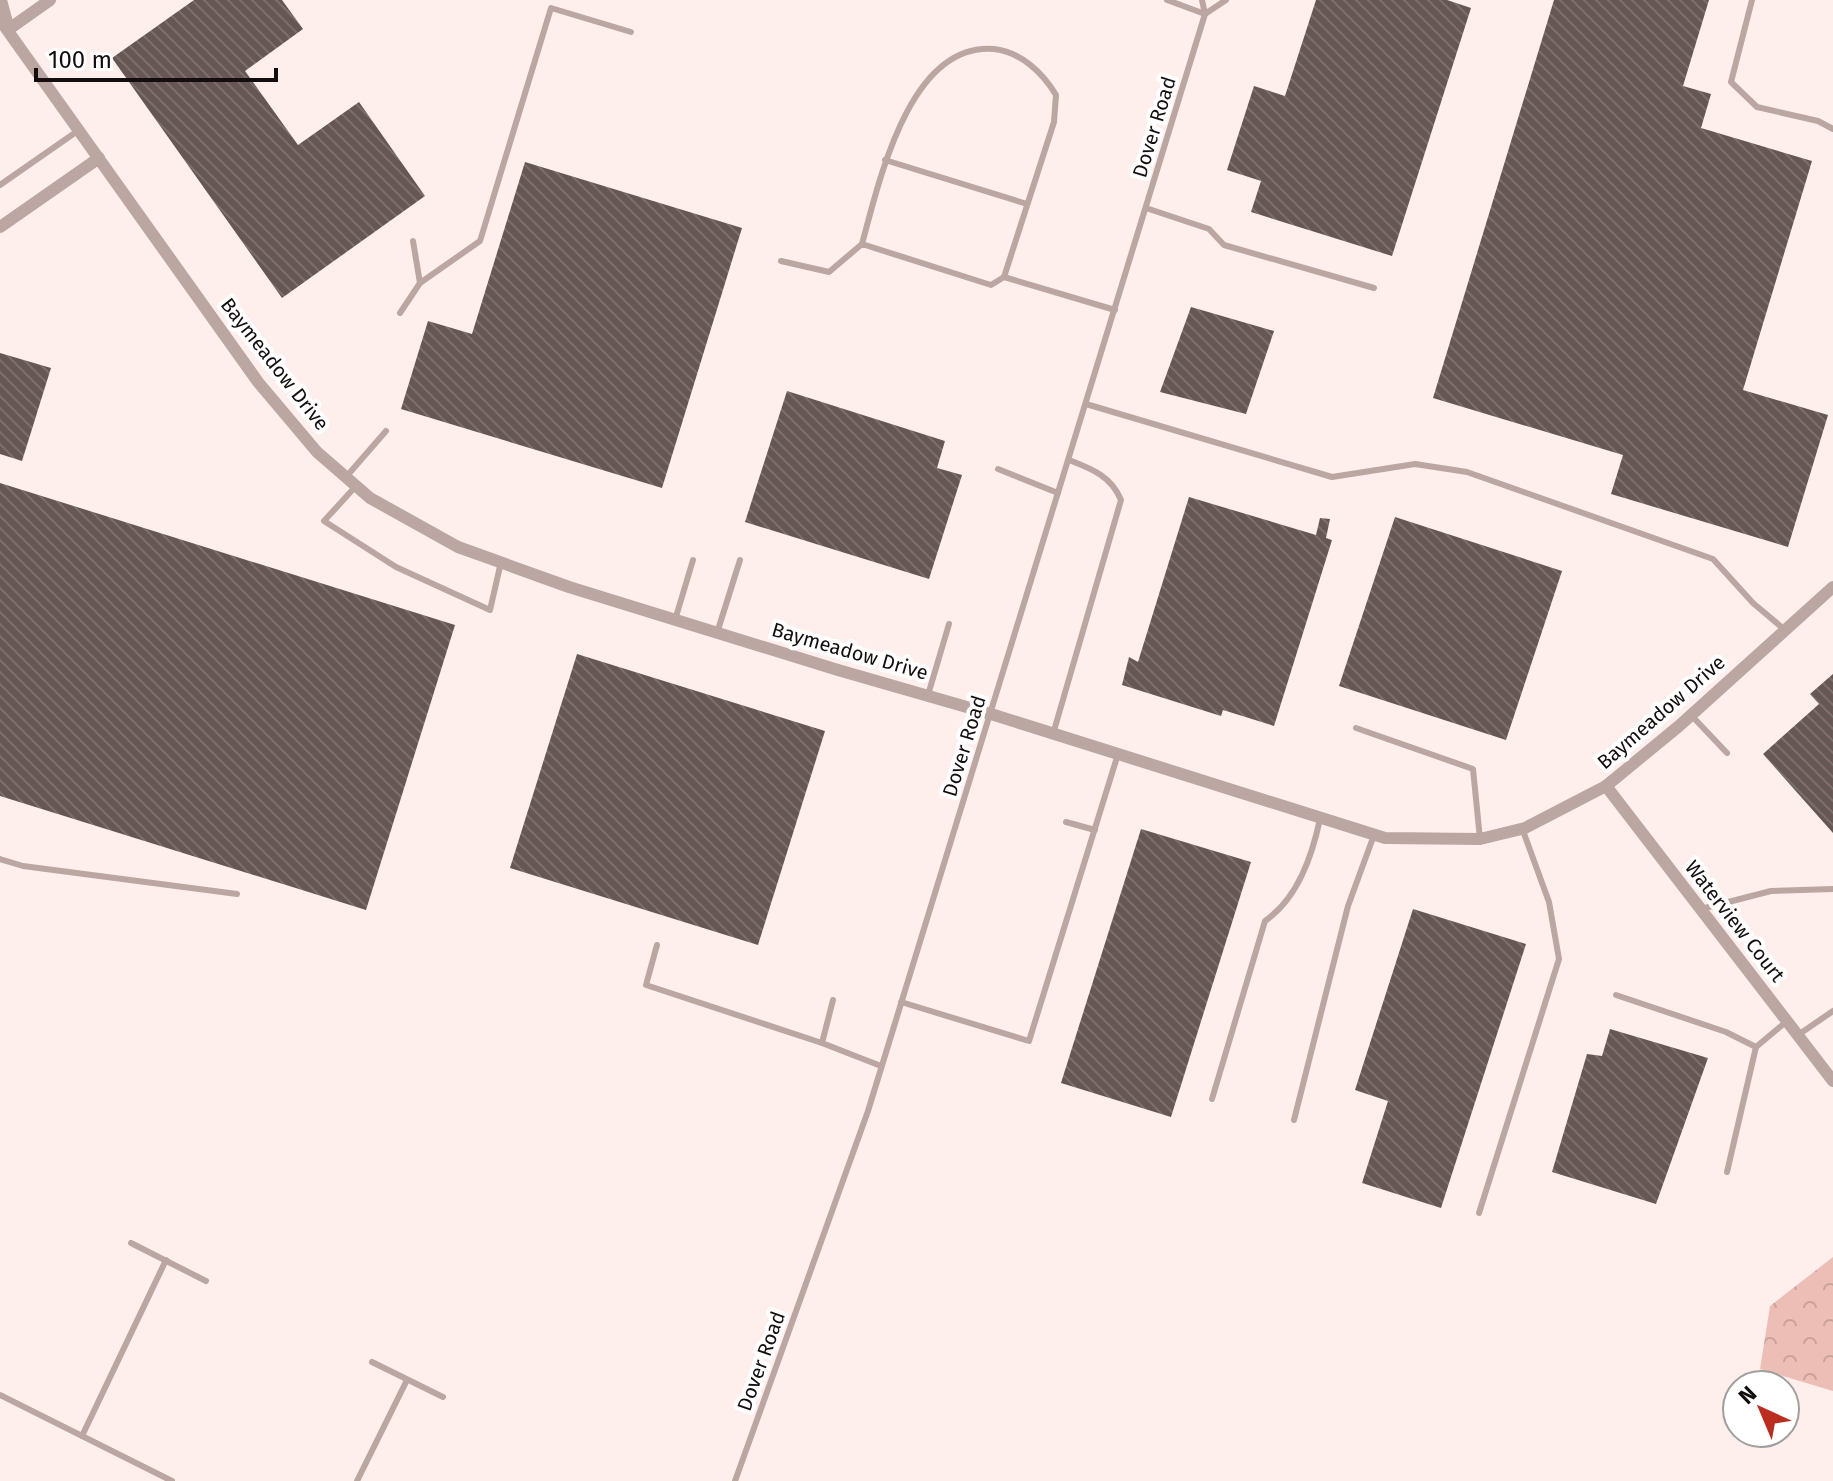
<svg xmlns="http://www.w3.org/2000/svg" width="1833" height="1481" font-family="'Fira Sans',sans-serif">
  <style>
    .forest { fill: url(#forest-crowns) }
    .building { fill: url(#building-back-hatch) }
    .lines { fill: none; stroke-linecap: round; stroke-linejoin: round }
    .service { stroke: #bba6a2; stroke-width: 6 }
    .minor { stroke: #bba6a2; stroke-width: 12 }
    .labels { text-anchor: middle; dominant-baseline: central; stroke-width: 8; stroke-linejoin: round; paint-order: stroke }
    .street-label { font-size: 20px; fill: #130e0d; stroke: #fff }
  </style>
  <defs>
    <pattern id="forest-crowns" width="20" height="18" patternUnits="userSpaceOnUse" patternTransform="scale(2)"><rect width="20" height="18" fill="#ecbeb6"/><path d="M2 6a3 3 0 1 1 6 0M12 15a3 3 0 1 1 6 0" fill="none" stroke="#caa29b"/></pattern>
    <pattern id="building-back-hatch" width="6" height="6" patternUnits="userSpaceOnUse" patternTransform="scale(2)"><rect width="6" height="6" fill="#665754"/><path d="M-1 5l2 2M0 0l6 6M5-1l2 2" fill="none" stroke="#7a6f6c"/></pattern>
  </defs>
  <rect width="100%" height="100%" fill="#feefec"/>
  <!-- forest -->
  <path class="forest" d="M 1833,1257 L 1833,1391 L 1760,1369 L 1770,1306 Z"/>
  <!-- building -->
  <g class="building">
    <path d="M 194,0 L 282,0 L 303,29 L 245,71 L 298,145 L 359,102 L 425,196 L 282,298 L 112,58 Z"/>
    <path d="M 1316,0 L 1447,0 L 1471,8 L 1392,256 L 1251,212 L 1261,181 L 1227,170 L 1254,86 L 1285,96 Z"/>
    <path d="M 1554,0 L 1709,0 L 1683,86 L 1711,94 L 1701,128 L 1812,161 L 1743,390 L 1828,415 L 1788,547 L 1611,494 L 1623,455 L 1433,398 Z"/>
    <path d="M 525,162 L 742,228 L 662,488 L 401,409 L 428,321 L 472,334 Z"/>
    <path d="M 1191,307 L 1274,331 L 1246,414 L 1160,392 Z"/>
    <path d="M 0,353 L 51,368 L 22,461 L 0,454 Z"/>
    <path d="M 787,391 L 945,441 L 937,468 L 962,475 L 929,579 L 745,522 Z"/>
    <path d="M 0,483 L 455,625 L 366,910 L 0,796 Z"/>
    <path d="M 1189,497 L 1316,535 L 1320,518 L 1330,519 L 1326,538 L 1332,540 L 1274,726 L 1223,710 L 1221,716 L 1122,685 L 1129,657 L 1138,662 Z"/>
    <path d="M 1395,517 L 1562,571 L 1506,740 L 1339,686 Z"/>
    <path d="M 577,654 L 825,731 L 758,945 L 510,868 Z"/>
    <path d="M 1833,674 L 1833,833 L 1763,754 L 1819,704 L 1810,694 Z"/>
    <path d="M 1141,829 L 1251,862 L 1171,1117 L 1061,1083 Z"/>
    <path d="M 1413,909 L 1526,944 L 1441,1208 L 1362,1183 L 1388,1101 L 1355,1090 Z"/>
    <path d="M 1610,1029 L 1708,1058 L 1656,1204 L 1552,1172 L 1587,1054 L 1602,1056 Z"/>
  </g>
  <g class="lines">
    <!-- service -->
    <g class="service">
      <path d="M 1167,0 L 1205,14"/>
      <path d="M 1752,0 L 1731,82 L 1757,107 L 1818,121 L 1833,129"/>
      <path d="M 1205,14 L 1226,0"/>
      <path d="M 885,160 L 1027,204"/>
      <path d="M 0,185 L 79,130"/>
      <path d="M 1146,208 L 1209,229 L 1224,245 L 1374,288"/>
      <path d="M 862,244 C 879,182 909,42 994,49 C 1021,52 1043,73 1056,95 L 1054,122 L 1004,277"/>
      <path d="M 781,261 L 829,272 L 862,244 L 991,285 L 1004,277 L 1115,310"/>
      <path d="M 420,283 L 480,241 L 551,8 L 631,32"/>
      <path d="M 400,313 L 420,283 L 413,241"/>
      <path d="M 1086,404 L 1332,477 L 1415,464 L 1467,472 L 1713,559 L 1753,603 L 1785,630"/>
      <path d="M 998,469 L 1058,493"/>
      <path d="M 346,477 L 386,431"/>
      <path d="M 356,486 L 324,521 L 396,567 L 490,610 L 501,562"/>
      <path d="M 675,620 L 693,560"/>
      <path d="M 717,633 L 740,560"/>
      <path d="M 928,695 L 949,624"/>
      <path d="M 1691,715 L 1727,753"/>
      <path d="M 1356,728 L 1473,769 L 1480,839"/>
      <path d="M 1053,734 L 1121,500 C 1111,476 1092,469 1069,460"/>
      <path d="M 1066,822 L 1095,830"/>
      <path d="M 0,859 L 23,866 L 237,894"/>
      <path d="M 1701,909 L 1771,891 L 1833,889"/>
      <path d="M 657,945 L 646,985 L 822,1043"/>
      <path d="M 1616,995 L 1726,1032 L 1756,1047 L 1727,1172"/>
      <path d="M 833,1000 L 822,1043 L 881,1066"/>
      <path d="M 901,1002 L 1029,1041 L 1118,754"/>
      <path d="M 1798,1035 L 1833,1011"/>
      <path d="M 1756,1047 L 1787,1021"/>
      <path d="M 1212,1099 L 1265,921 C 1298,898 1312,856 1320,819"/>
      <path d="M 1294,1120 L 1348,906 L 1374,835"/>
      <path d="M 1479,1213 L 1559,959 L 1549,902 L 1522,828"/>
      <path d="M 131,1243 L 206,1281"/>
      <path d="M 372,1362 L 443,1397"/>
      <path d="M 0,1395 L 172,1481"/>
      <path d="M 82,1436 L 166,1260"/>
      <path d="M 357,1481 L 407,1380"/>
      <path d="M 735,1481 L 868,1111 L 1205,14 L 1202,0"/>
    </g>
    <!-- minor -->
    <g class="minor">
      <path d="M 1,0 L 8,26"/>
      <path d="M 0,20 L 258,382 L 317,452 L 370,498 L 458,547 L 569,587 L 838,670 L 991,714 L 1385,838 L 1480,839 L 1525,828 L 1606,786 L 1679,726 L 1833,587"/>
      <path d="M 9,29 L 50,0"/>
      <path d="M 0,227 L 99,158"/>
      <path d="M 1606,786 L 1833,1081"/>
    </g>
  </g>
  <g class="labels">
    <!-- street labels -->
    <g class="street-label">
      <text transform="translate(1154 127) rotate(-73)">Dover Road</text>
      <text transform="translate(275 364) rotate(52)">Baymeadow Drive</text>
      <text transform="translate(850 651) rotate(16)">Baymeadow Drive</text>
      <text transform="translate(1661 712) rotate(-41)">Baymeadow Drive</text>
      <text transform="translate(964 746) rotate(-73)">Dover Road</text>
      <text transform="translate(1735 921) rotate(52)">Waterview Court</text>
      <text transform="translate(761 1361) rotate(-70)">Dover Road</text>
    </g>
  </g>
  <!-- north arrow -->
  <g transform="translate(1761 1409) rotate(316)"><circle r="38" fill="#ffffff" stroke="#a19f9e" stroke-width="2"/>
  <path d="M0-6L14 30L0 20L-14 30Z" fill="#ba2d1f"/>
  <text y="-12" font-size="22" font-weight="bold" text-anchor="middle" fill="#130e0d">N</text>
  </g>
  <!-- scale -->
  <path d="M36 68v12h240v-12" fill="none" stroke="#130e0d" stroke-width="4"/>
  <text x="48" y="68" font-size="24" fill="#130e0d" stroke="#ffffff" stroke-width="6" paint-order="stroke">100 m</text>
</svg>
